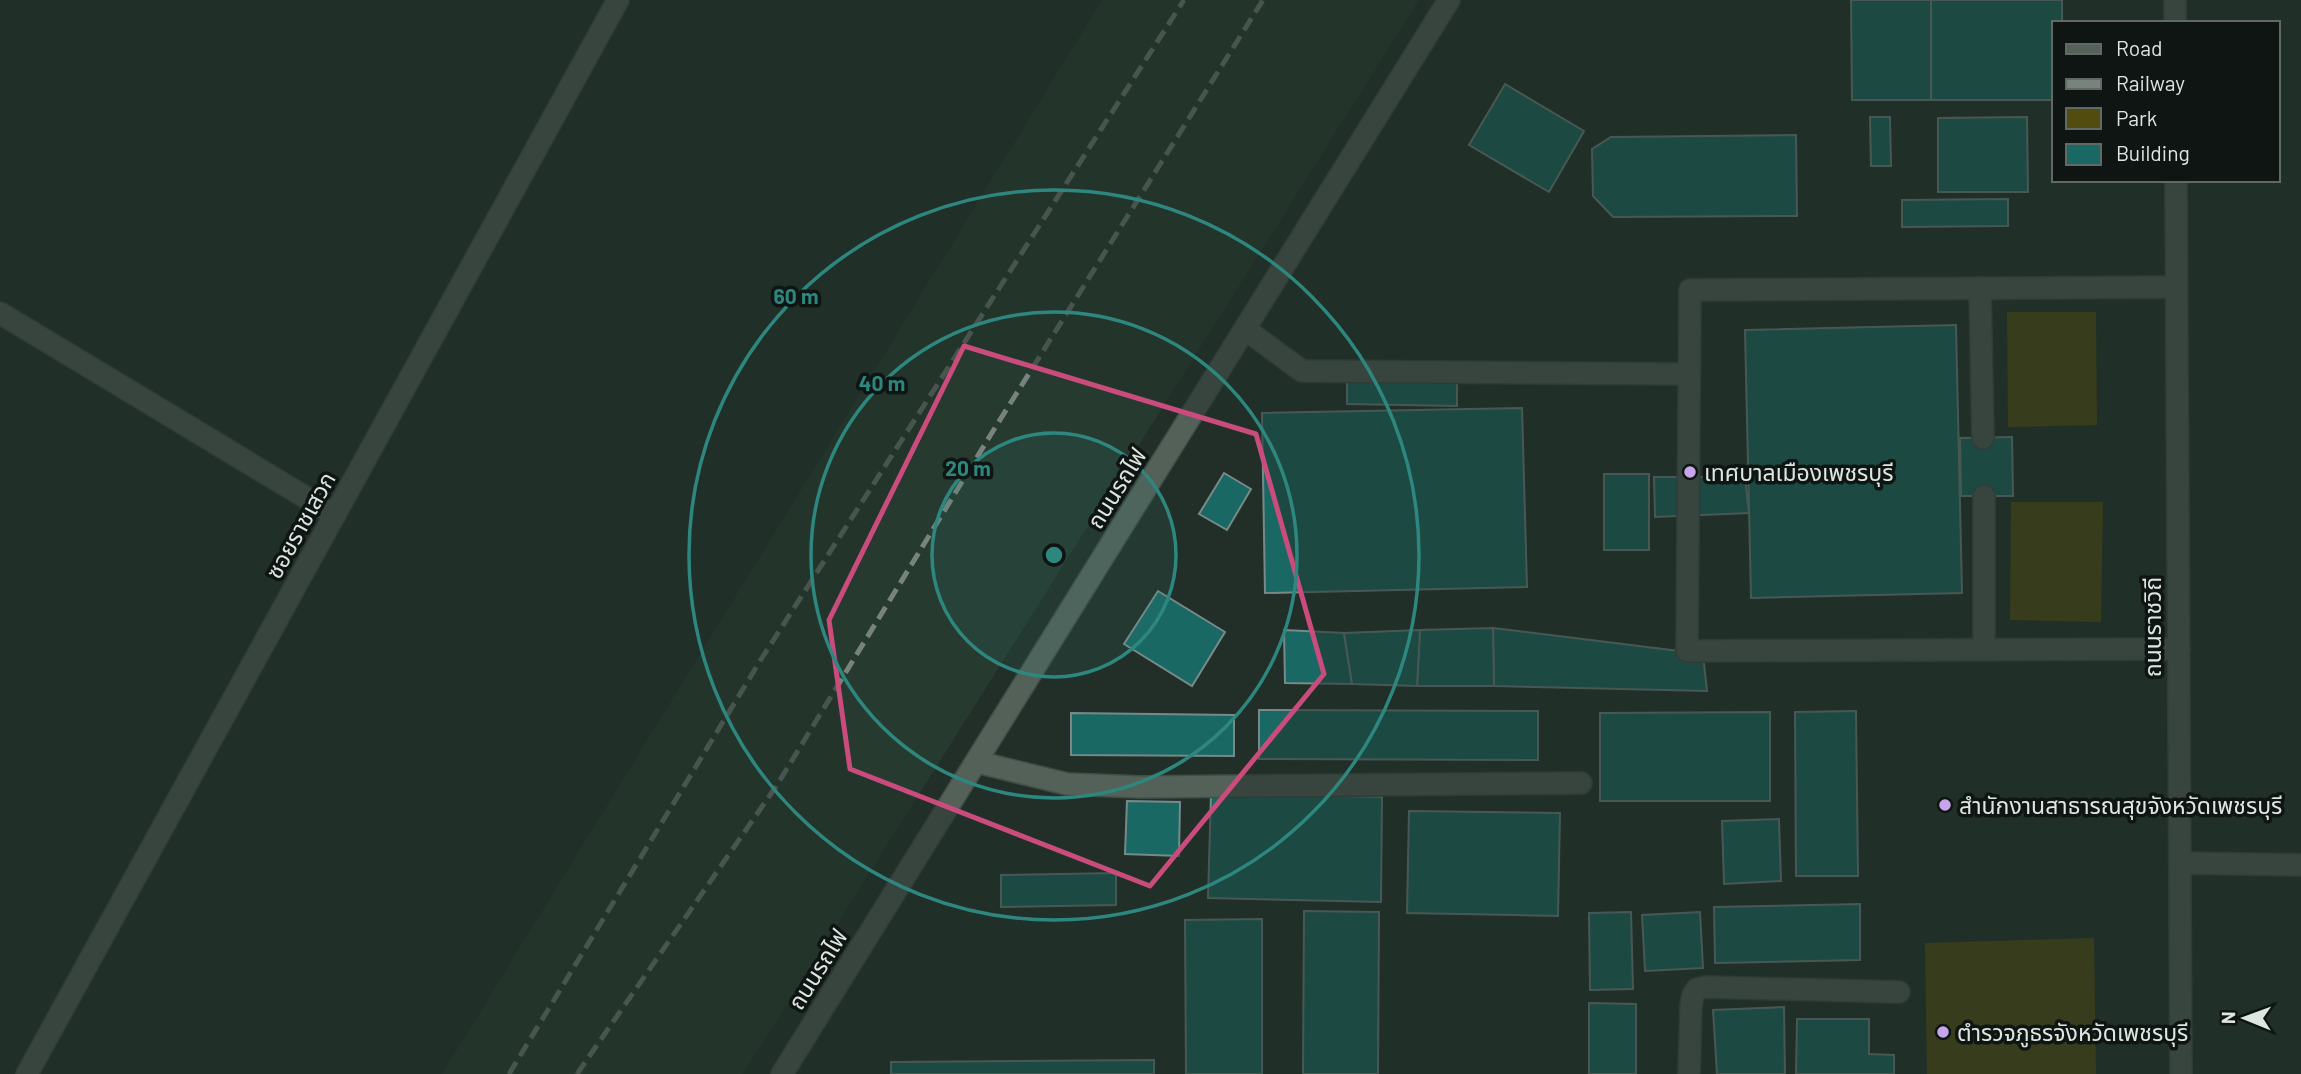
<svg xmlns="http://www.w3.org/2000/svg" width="2301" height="1074" font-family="Barlow,'Noto Sans Thai',sans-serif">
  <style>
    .built { fill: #263a30 }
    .green { fill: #524c0f }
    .building { fill: #1a6864; stroke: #778a89; stroke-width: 2 }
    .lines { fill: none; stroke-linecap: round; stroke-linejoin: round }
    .lane-casing { stroke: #414d47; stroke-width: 24 }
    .street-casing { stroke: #414d47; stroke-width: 24 }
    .secondary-casing { stroke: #414d47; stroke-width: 24 }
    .lane { stroke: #536159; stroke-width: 21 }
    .street { stroke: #536159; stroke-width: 21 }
    .secondary { stroke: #536159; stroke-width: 21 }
    .rail { stroke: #77837c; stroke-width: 5; stroke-dasharray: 14 7; stroke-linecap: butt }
    .marked { fill: none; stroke: #c94c7c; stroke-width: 5; stroke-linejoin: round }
    .ring { fill: none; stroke: #2e877f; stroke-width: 3.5 }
    .poi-dot { fill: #c9a5ee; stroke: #0f1512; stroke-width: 2.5 }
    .labels { text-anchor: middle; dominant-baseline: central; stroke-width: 7; stroke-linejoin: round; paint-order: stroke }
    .poi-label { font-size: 23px; fill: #dde6e1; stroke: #0f1512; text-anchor: start }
    .street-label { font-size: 23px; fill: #dde6e1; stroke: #0f1512 }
    .centre { fill: #2e877f; stroke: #0f1512; stroke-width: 3.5 }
    .ring-label { font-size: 21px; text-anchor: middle; font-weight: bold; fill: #2e877f; stroke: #0f1512; stroke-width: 7; stroke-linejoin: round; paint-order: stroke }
  </style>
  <rect width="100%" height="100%" fill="#212f28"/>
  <!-- built -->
  <path class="built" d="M 1102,0 L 1419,0 L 743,1074 L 442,1074 Z"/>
  <!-- green -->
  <g class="green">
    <path d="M 2007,312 L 2096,312 L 2097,425 L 2008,427 Z"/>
    <path d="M 2011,502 L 2103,502 L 2101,622 L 2010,620 Z"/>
    <path d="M 2094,938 L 2096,1074 L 1927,1074 L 1925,943 Z"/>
  </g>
  <!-- building -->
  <g class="building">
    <path d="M 1851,0 L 1931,0 L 1931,100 L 1852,100 Z"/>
    <path d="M 1931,0 L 2062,0 L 2062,23 L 2054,23 L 2054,100 L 1931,100 Z"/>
    <path d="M 1505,84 L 1584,131 L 1549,192 L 1469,145 Z"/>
    <path d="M 1870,117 L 1890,117 L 1891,166 L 1871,166 Z"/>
    <path d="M 2027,117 L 2028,192 L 1938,192 L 1938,118 Z"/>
    <path d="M 1796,135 L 1797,216 L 1613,217 L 1593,196 L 1592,149 L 1611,137 Z"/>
    <path d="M 2008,199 L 2008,226 L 1902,227 L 1902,200 Z"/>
    <path d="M 1956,325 L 1962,593 L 1751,598 L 1745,330 Z"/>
    <path d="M 1347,378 L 1457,380 L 1457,406 L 1347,404 Z"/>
    <path d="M 1522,408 L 1527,587 L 1265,593 L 1262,413 Z"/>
    <path d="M 2012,437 L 2013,496 L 1961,496 L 1960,438 Z"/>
    <path d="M 1224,473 L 1251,489 L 1227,530 L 1199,514 Z"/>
    <rect x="1604" y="474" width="45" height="76"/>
    <path d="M 1654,477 L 1745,477 L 1749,513 L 1655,517 Z"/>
    <path d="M 1158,591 L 1225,632 L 1192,686 L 1124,644 Z"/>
    <path d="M 1493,628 L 1703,654 L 1707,691 L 1494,686 Z"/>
    <path d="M 1493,628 L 1494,686 L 1417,686 L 1420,630 Z"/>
    <path d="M 1284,630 L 1344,633 L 1352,684 L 1285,683 Z"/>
    <path d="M 1420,630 L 1417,686 L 1352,684 L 1344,633 Z"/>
    <path d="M 1259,710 L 1538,711 L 1538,760 L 1259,759 Z"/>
    <path d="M 1856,711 L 1858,876 L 1796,876 L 1795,712 Z"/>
    <path d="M 1770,712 L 1770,801 L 1600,801 L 1600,713 Z"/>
    <path d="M 1071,713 L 1234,715 L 1234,756 L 1071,755 Z"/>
    <path d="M 1211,793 L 1382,797 L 1381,902 L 1208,898 Z"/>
    <path d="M 1127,801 L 1180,802 L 1179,856 L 1125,854 Z"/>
    <path d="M 1409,811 L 1560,813 L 1558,916 L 1407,913 Z"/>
    <path d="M 1779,819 L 1781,881 L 1724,884 L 1722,821 Z"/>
    <path d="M 1116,873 L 1116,905 L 1001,907 L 1001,875 Z"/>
    <path d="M 1860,904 L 1860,960 L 1715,963 L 1714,907 Z"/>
    <path d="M 1304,911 L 1379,912 L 1378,1074 L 1303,1074 Z"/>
    <path d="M 1631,912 L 1633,989 L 1590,990 L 1589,913 Z"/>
    <path d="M 1700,912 L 1703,968 L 1645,971 L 1642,915 Z"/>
    <path d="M 1262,919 L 1262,1074 L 1186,1074 L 1185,920 Z"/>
    <path d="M 1589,1003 L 1636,1004 L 1636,1074 L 1589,1074 Z"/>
    <path d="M 1784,1007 L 1785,1074 L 1717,1074 L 1713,1010 Z"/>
    <path d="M 1797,1019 L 1869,1019 L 1869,1054 L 1894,1055 L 1894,1074 L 1796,1074 Z"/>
    <path d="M 1154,1060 L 1154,1074 L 891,1074 L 891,1062 Z"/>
  </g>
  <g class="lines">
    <!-- lane casing -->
    <g class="lane-casing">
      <g id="lane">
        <path d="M 2176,287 L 1690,290 L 1687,651 L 2179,649"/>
        <path d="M 1980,288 L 1983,438"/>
        <path d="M 1245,329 L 1302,371 L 1689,374"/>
        <path d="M 1984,496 L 1984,649"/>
        <path d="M 2180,863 L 2301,865"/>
        <path d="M 1689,1074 L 1691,1006 L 1693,995 L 1697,989 L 1706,987 L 1899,992"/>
      </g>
    </g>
    <!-- street casing -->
    <g class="street-casing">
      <g id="street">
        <path d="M 0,313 L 335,515"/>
        <path d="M 977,762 L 1067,784 L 1140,787 L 1581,783"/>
        <path d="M 27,1074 L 618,0"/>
        <path d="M 782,1074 L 1449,0"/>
      </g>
    </g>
    <!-- secondary casing -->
    <g class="secondary-casing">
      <g id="secondary">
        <path d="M 2175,0 L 2175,23"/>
        <path d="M 2176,180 L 2181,1074"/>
      </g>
    </g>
    <!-- lane -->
    <use href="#lane" class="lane"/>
    <!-- street -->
    <use href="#street" class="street"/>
    <!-- secondary -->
    <use href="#secondary" class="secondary"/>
    <!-- rail -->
    <g class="rail">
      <path d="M 509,1074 L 760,661 L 1184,0"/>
      <path d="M 577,1074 L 777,785 L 993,431 L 1263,0"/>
    </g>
  </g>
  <!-- marked area -->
  <path d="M0 0H2301V1074H0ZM 964,346 L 1256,434 L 1324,674 L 1150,886 L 850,769 L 829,620 Z" fill="#212f28" fill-opacity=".55" fill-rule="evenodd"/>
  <path class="marked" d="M 964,346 L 1256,434 L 1324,674 L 1150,886 L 850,769 L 829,620 Z"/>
  <!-- distance rings -->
  <circle cx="1054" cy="555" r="122" fill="#2e877f" fill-opacity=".12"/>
  <g class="ring">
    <circle cx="1054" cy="555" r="122"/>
    <circle cx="1054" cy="555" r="243"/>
    <circle cx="1054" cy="555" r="365"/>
  </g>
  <!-- markers -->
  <g class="poi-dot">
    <circle cx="1690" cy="472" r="7"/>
    <circle cx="1945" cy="805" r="7"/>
    <circle cx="1943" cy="1032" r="7"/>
  </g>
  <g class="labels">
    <!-- poi labels -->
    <g class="poi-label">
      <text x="1704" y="472">เทศบาลเมืองเพชรบุรี</text>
      <text x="1959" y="805">สำนักงานสาธารณสุขจังหวัดเพชรบุรี</text>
      <text x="1957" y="1032">ตำรวจภูธรจังหวัดเพชรบุรี</text>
    </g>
    <!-- street labels -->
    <g class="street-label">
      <text transform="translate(1116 488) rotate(-58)">ถนนรถไฟ</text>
      <text transform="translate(300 525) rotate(-61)">ซอยราชเสวก</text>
      <text transform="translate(2152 627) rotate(-90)">ถนนราชวิถี</text>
      <text transform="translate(817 969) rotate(-58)">ถนนรถไฟ</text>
    </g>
  </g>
  <circle cx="1054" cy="555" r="10" class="centre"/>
  <g class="ring-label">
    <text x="796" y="304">60 m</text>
    <text x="882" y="391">40 m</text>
    <text x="968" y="476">20 m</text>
  </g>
  <!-- legend -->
  <rect x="2052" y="21" width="228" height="161" fill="#0f1512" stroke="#616965" stroke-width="2"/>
  <rect x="2066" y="44" width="35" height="10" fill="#536159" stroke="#616965" stroke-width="2"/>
  <text x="2116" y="56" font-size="21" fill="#dde6e1">Road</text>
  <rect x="2066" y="79" width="35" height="10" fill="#77837c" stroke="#616965" stroke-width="2"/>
  <text x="2116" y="91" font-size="21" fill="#dde6e1">Railway</text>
  <rect x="2066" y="108" width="35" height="21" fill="#524c0f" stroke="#616965" stroke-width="2"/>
  <text x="2116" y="126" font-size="21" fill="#dde6e1">Park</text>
  <rect x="2066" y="144" width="35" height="21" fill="#1a6864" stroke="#616965" stroke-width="2"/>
  <text x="2116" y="161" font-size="21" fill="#dde6e1">Building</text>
  <!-- north arrow -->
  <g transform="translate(2245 1018) rotate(271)" stroke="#0f1512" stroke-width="5" paint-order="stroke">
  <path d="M0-5L12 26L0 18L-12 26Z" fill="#dde6e1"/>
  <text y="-10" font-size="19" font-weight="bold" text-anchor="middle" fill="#dde6e1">N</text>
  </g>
</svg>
